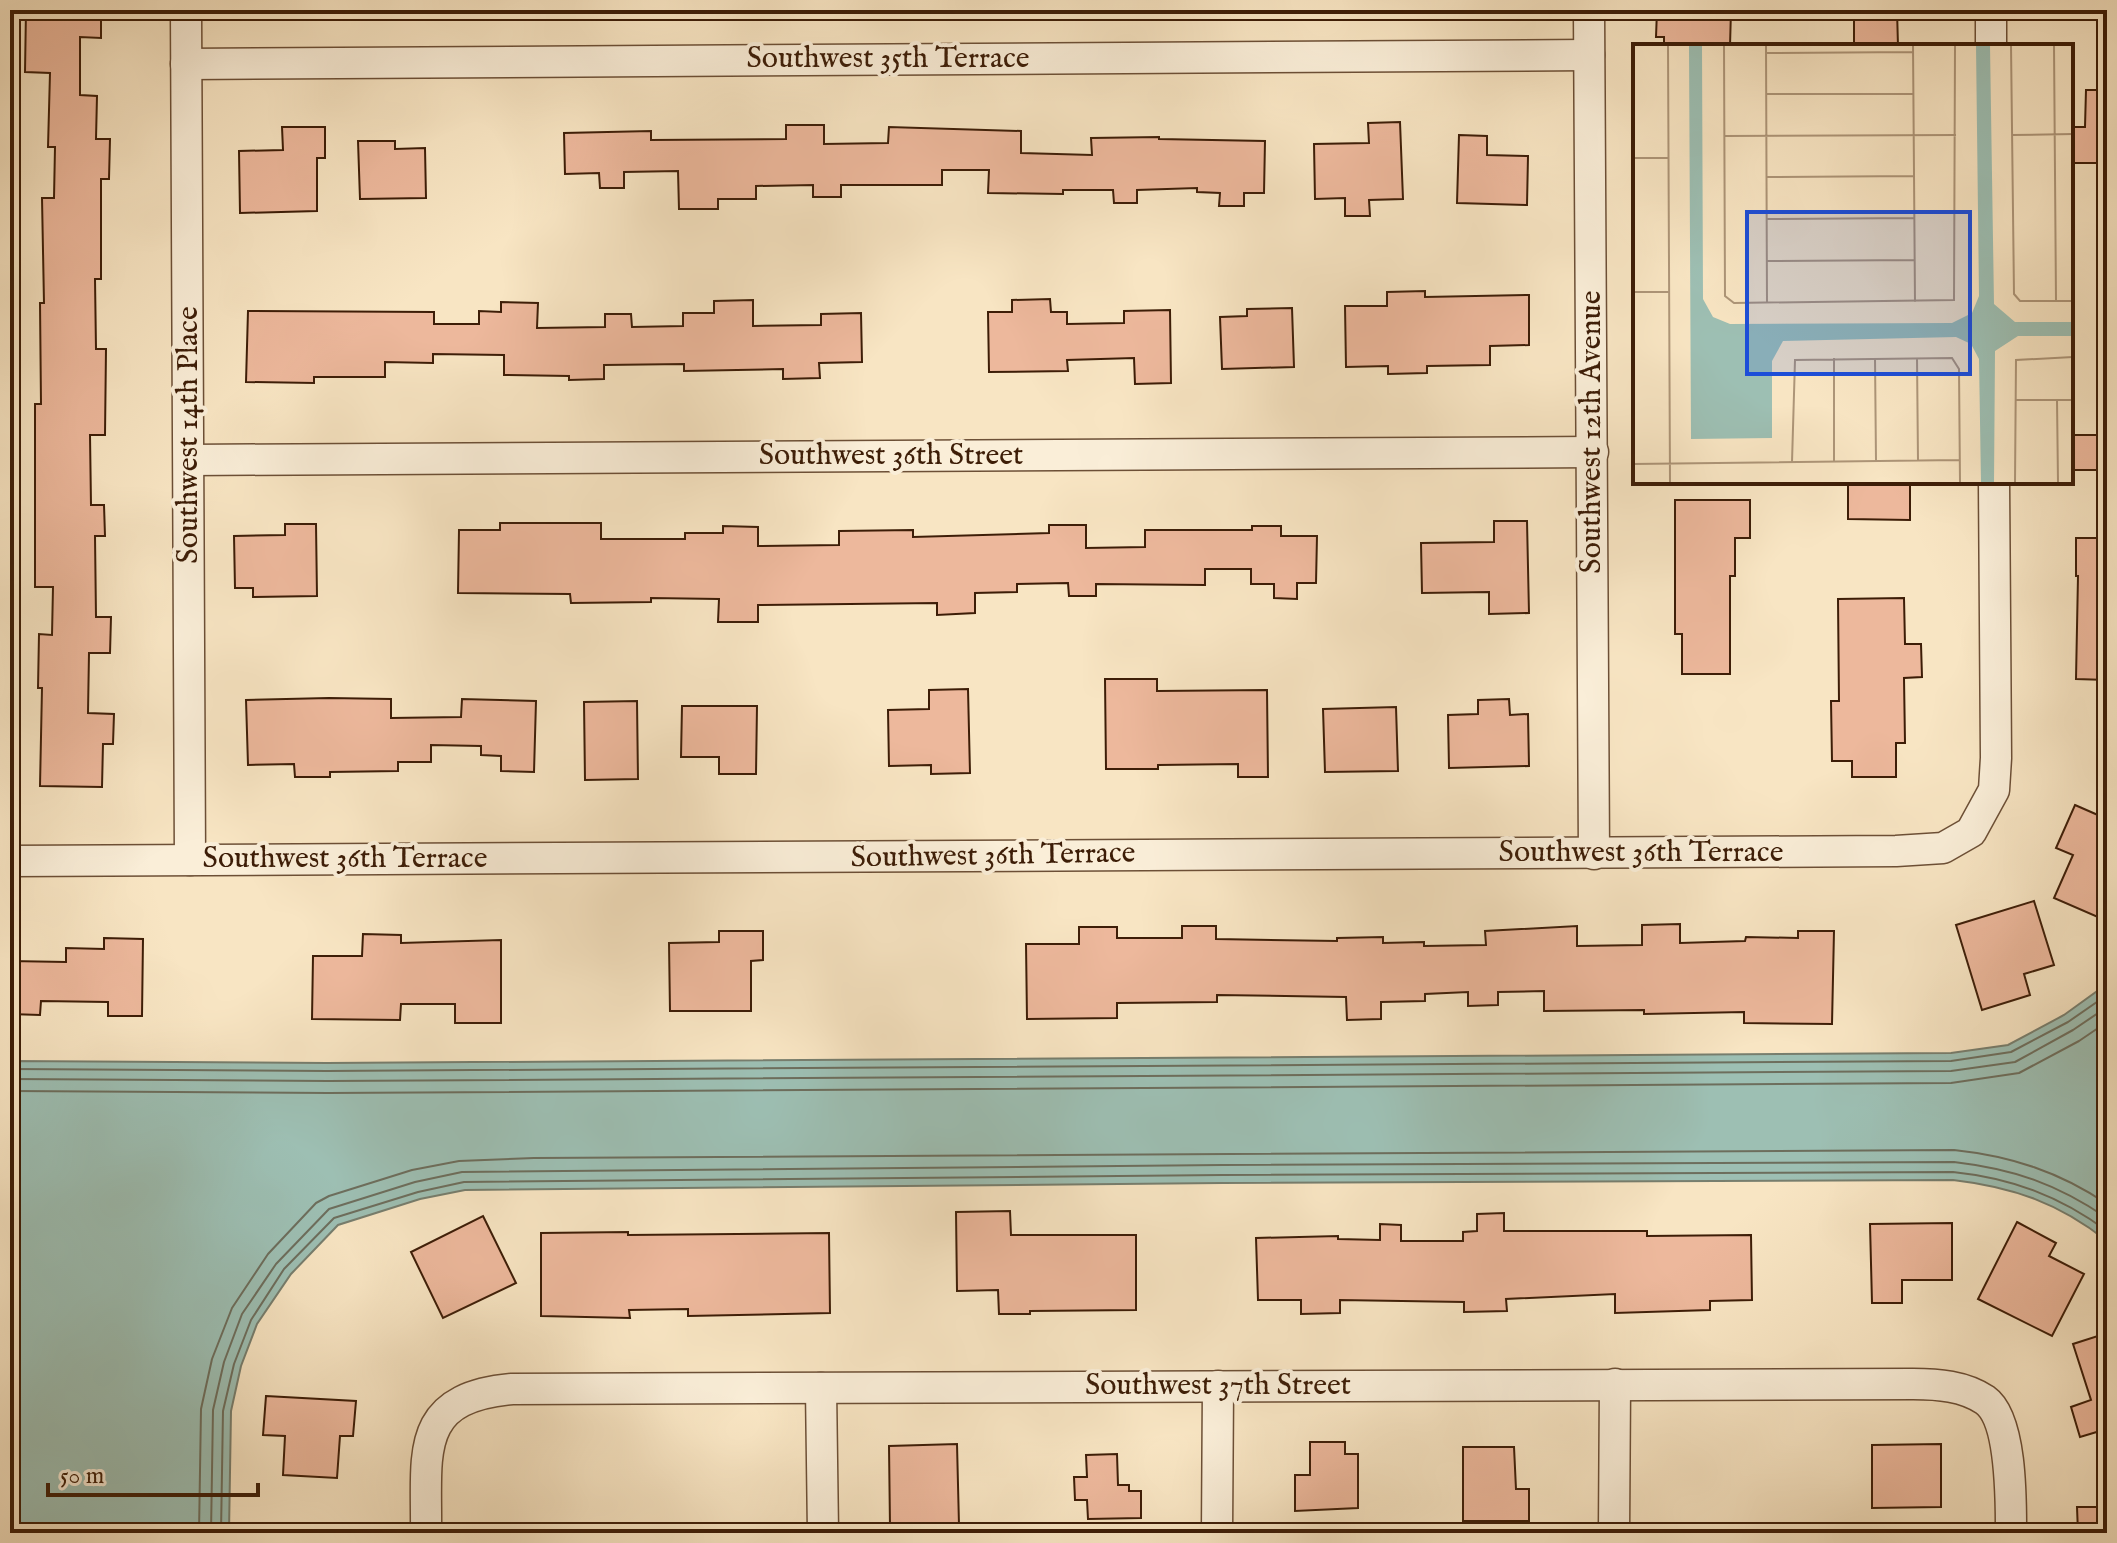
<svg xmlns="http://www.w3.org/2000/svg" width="2117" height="1543" font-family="'IM FELL English',serif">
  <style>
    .water { fill: #9dbfb3; stroke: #777e6e; stroke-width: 2 }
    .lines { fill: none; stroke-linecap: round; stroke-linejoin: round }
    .shore { stroke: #6d6e5d; stroke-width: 2 }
    .building { fill: #edb89c; stroke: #3d1d07; stroke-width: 2 }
    .minor-casing { stroke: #6c4f36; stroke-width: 33 }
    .minor { stroke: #faeed8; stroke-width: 30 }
    .labels { text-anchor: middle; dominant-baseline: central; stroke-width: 8; stroke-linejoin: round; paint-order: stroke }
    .street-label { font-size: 30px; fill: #3d1d07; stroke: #faeed8 }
    .inset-road { fill: none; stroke: #ad9578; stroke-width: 2 }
    .view { fill: #1d4ed8; fill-opacity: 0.15; stroke: #1d4ed8; stroke-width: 4 }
    .inset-edge { fill: none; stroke: #3d1d07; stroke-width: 4 }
  </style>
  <rect width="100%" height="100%" fill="#f8e5c3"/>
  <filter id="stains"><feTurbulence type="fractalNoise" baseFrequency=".0025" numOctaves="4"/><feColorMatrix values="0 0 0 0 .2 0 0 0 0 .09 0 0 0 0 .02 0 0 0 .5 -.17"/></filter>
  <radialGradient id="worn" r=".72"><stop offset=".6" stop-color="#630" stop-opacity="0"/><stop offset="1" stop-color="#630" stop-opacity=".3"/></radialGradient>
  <!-- water -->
  <path class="water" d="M 2107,984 L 2107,1241 C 2059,1203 2013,1187 1953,1180 L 1222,1183 L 465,1190 L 420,1199 L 338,1225 L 291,1274 L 257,1324 L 241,1366 L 231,1411 L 229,1533 L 10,1533 L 10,1061 L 327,1063 L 1951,1053 L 2008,1045 L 2064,1015 Z"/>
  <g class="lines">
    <!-- shore -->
    <g class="shore">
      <path d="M 10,1069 L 327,1071 L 1951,1061 L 2011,1052 L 2068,1022 L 2107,995"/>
      <path d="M 10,1079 L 328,1081 L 1951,1071 L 2015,1062 L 2073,1030 L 2107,1007"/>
      <path d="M 10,1091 L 328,1093 L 1951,1083 L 2019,1073 L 2079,1041 L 2107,1022"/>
      <path d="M 199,1533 L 201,1409 L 212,1359 L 232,1308 L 268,1254 L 316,1203 L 329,1196 L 412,1170 L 459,1161 L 534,1158 L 1954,1150 C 2011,1156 2060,1172 2107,1204"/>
      <path d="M 211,1533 L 213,1410 L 224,1362 L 242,1314 L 276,1264 L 329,1209 L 415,1182 L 462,1172 L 1222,1165 L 1954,1162 C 2014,1169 2057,1184 2107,1218"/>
      <path d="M 221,1533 L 223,1411 L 234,1364 L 251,1320 L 284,1269 L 334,1218 L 418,1192 L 464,1182 L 1222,1175 L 1953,1172 C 2011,1178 2060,1196 2107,1231"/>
    </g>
  </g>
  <!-- building -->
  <g class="building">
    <path d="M 26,10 L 101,10 L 101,38 L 80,37 L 80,95 L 97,96 L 96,139 L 110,139 L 109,179 L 101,179 L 101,279 L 95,279 L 96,349 L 106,349 L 105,435 L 90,435 L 91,505 L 104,505 L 105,536 L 95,536 L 96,617 L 111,617 L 110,653 L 89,653 L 88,713 L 114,714 L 113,744 L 103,744 L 102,787 L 40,786 L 42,688 L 38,688 L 39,634 L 52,635 L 53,587 L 35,587 L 35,404 L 41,404 L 40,303 L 44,303 L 42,198 L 54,198 L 55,147 L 48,147 L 50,73 L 25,72 Z"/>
    <path d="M 1657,10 L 1731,10 L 1730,46 L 1664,46 L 1664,37 L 1656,37 Z"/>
    <path d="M 1854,10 L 1897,10 L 1898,46 L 1854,46 Z"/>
    <path d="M 2086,90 L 2107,90 L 2107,163 L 2072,163 L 2072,127 L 2085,127 Z"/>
    <path d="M 1400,122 L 1403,199 L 1369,200 L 1370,216 L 1345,216 L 1345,198 L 1315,199 L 1314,144 L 1369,143 L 1368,123 Z"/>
    <path d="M 786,125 L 824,125 L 824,144 L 888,143 L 889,127 L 1021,131 L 1021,153 L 1092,155 L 1091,138 L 1159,137 L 1159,139 L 1265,141 L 1264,193 L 1244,193 L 1244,206 L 1219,206 L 1220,193 L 1197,192 L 1197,188 L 1137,190 L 1137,203 L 1114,203 L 1113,190 L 1063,190 L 1063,194 L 988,193 L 989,170 L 942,170 L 942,185 L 841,185 L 841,197 L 813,197 L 813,185 L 756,186 L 756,199 L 718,199 L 718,209 L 679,209 L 678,171 L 624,172 L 624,188 L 600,188 L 599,173 L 565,174 L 564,133 L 651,131 L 651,140 L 786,139 Z"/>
    <path d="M 282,127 L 325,127 L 325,158 L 317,158 L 317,211 L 240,213 L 239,151 L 283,150 Z"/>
    <path d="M 1459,135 L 1487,136 L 1487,155 L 1528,156 L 1527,205 L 1457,203 Z"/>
    <path d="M 358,141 L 395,141 L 395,149 L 425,148 L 426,198 L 360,199 Z"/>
    <path d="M 1425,291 L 1425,297 L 1529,295 L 1529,345 L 1490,346 L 1490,365 L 1427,366 L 1427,373 L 1388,374 L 1388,366 L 1346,367 L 1345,306 L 1387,306 L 1387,292 Z"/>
    <path d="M 1050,299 L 1051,312 L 1067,312 L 1067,324 L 1124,323 L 1124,311 L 1170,310 L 1171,383 L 1135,384 L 1134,358 L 1067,360 L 1068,371 L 989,372 L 988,312 L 1012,312 L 1012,300 Z"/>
    <path d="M 753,300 L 753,326 L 821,325 L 821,314 L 861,313 L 862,362 L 819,363 L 820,378 L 783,379 L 783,369 L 684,371 L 684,364 L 604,365 L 604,379 L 569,380 L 569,376 L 504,375 L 504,355 L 433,354 L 433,363 L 385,362 L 385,377 L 314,377 L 314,383 L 246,382 L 248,311 L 434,312 L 434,324 L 479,324 L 479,311 L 501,312 L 501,302 L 538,303 L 537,328 L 605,327 L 605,314 L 631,314 L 632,327 L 683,326 L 683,313 L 714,313 L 714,301 Z"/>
    <path d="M 1292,308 L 1294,367 L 1222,369 L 1220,317 L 1247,316 L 1247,309 Z"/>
    <path d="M 2074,435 L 2107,435 L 2107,470 L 2073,470 Z"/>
    <path d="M 1848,482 L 1910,482 L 1910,520 L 1848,519 Z"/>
    <path d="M 1675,500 L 1750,500 L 1750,538 L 1735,538 L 1735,576 L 1730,576 L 1730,674 L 1682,674 L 1682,634 L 1675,634 Z"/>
    <path d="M 1494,521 L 1527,521 L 1529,613 L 1489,614 L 1489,592 L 1422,593 L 1421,543 L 1494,542 Z"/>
    <path d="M 500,523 L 601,523 L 601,539 L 685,539 L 685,533 L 723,533 L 723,526 L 758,527 L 758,546 L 839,545 L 839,531 L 913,530 L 913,537 L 1049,533 L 1049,525 L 1086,525 L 1086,548 L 1145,547 L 1145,530 L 1252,530 L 1252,526 L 1281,526 L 1281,536 L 1317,536 L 1316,583 L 1297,583 L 1297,599 L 1274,598 L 1274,584 L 1251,584 L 1251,569 L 1205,569 L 1205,585 L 1096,584 L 1096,596 L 1069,596 L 1068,583 L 1017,584 L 1017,592 L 975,593 L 975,613 L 937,615 L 937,603 L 758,605 L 758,622 L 718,622 L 719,599 L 651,598 L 651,602 L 571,603 L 570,594 L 458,593 L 459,530 L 500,530 Z"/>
    <path d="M 285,524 L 316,524 L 317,596 L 253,597 L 253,588 L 235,588 L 234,536 L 285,535 Z"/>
    <path d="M 2076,538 L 2107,538 L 2107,680 L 2076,679 L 2078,576 L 2076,576 Z"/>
    <path d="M 1904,598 L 1905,644 L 1921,644 L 1922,677 L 1904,678 L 1905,743 L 1896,743 L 1896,777 L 1852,777 L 1852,761 L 1832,761 L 1831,701 L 1839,701 L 1838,599 Z"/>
    <path d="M 1105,679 L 1157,679 L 1157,691 L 1267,690 L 1268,777 L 1238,777 L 1238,764 L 1158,765 L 1158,769 L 1106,769 Z"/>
    <path d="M 968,689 L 970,773 L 931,774 L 931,765 L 889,766 L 888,710 L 929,709 L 929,690 Z"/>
    <path d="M 329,698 L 391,699 L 391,718 L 461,717 L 462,699 L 536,701 L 534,772 L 501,771 L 501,756 L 481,755 L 481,746 L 431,745 L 431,762 L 398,762 L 398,771 L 330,772 L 330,777 L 295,777 L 294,764 L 248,765 L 246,700 Z"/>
    <path d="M 1509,699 L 1510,715 L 1528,714 L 1529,766 L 1449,768 L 1448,715 L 1478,714 L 1478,700 Z"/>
    <path d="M 637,701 L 638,779 L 585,780 L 584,702 Z"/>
    <path d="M 682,706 L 757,706 L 756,774 L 719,774 L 719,757 L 681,757 Z"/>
    <path d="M 1396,707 L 1398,771 L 1325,772 L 1323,709 Z"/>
    <path d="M 2075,805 L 2107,819 L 2107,921 L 2054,898 L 2073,855 L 2056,848 Z"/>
    <path d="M 2034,901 L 2054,965 L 2024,974 L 2030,995 L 1982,1010 L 1956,925 Z"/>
    <path d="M 1680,924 L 1680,943 L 1745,941 L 1746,937 L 1798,938 L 1798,931 L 1834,931 L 1832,1024 L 1744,1023 L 1744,1012 L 1644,1014 L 1644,1010 L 1544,1011 L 1544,991 L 1498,992 L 1498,1005 L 1468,1006 L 1468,992 L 1425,994 L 1425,1001 L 1381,1002 L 1381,1019 L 1347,1020 L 1346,997 L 1217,995 L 1217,1002 L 1117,1003 L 1117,1018 L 1027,1019 L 1026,944 L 1079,944 L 1079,927 L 1117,927 L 1117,938 L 1182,938 L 1182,926 L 1216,926 L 1216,939 L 1337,941 L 1337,938 L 1383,937 L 1383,943 L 1424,942 L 1424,946 L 1486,945 L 1485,931 L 1577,926 L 1577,946 L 1642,945 L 1642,925 Z"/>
    <path d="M 719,931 L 763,931 L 763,960 L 751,961 L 751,1011 L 670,1011 L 669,943 L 719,942 Z"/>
    <path d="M 363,934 L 401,935 L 401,943 L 501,940 L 501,1023 L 455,1023 L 455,1004 L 401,1004 L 400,1020 L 312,1019 L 313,956 L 362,956 Z"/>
    <path d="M 104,938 L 143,939 L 142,1016 L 108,1016 L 108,1002 L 41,1001 L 40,1015 L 10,1014 L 10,961 L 66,962 L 66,948 L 104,949 Z"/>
    <path d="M 1010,1211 L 1011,1235 L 1136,1235 L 1136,1310 L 1030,1311 L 1030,1314 L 999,1314 L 998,1290 L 957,1291 L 956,1212 Z"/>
    <path d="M 1504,1213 L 1504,1231 L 1647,1231 L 1647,1236 L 1751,1235 L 1752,1300 L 1710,1301 L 1710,1310 L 1615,1313 L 1615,1294 L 1506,1299 L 1507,1311 L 1464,1312 L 1464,1302 L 1340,1300 L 1340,1313 L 1301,1314 L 1301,1300 L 1258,1300 L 1256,1238 L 1338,1236 L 1338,1239 L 1380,1240 L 1380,1224 L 1401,1225 L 1401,1241 L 1463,1241 L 1463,1232 L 1477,1231 L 1477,1214 Z"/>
    <path d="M 483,1216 L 516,1283 L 443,1318 L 411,1252 Z"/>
    <path d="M 2017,1222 L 2056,1243 L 2049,1256 L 2084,1274 L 2052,1336 L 1978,1299 Z"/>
    <path d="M 1952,1223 L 1952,1280 L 1902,1280 L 1902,1303 L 1872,1303 L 1870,1224 Z"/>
    <path d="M 628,1232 L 628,1235 L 829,1233 L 830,1313 L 688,1316 L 688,1309 L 629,1310 L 630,1318 L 541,1316 L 541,1233 Z"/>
    <path d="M 2107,1333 L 2107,1435 L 2102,1436 L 2100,1431 L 2080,1437 L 2071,1407 L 2091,1400 L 2073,1344 Z"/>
    <path d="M 266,1396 L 356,1401 L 353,1436 L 340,1436 L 337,1478 L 283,1475 L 285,1436 L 263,1435 Z"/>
    <path d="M 1310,1442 L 1345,1442 L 1345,1454 L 1358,1454 L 1358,1508 L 1295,1511 L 1295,1475 L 1310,1475 Z"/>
    <path d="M 957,1444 L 959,1525 L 890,1526 L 889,1446 Z"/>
    <path d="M 1941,1444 L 1941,1507 L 1872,1508 L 1872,1445 Z"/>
    <path d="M 1463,1447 L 1514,1447 L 1516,1489 L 1529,1489 L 1529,1521 L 1463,1521 Z"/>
    <path d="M 1117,1454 L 1118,1485 L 1129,1485 L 1129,1491 L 1141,1491 L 1141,1518 L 1088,1519 L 1087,1500 L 1075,1500 L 1074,1477 L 1087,1477 L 1086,1455 Z"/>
    <path d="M 2077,1507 L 2107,1507 L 2107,1533 L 2078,1533 Z"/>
  </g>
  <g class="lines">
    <!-- minor casing -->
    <g class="minor-casing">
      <g id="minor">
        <path d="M 186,10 L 190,860"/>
        <path d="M 1589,10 L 1594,854"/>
        <path d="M 1991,10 L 1991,46"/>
        <path d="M 186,64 L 1589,55"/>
        <path d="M 189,460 L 1593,452"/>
        <path d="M 10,861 L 1896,851 L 1943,848 L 1971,832 L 1994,790 L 1996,758 L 1994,482"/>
        <path d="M 821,1388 L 823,1533"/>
        <path d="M 426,1533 C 427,1453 413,1398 512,1389 L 1913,1384 C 1938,1384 1964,1386 1985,1400 C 2012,1419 2011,1502 2011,1533"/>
        <path d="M 1217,1533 L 1218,1386"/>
        <path d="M 1614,1533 L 1615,1384"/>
      </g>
    </g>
    <!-- minor -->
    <use href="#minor" class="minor"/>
  </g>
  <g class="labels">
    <!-- street labels -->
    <g class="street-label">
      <text x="888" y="59">Southwest 35th Terrace</text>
      <text transform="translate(1592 432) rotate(-90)">Southwest 12th Avenue</text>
      <text transform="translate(189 435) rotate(-90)">Southwest 14th Place</text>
      <text x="891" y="456">Southwest 36th Street</text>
      <text x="1641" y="853">Southwest 36th Terrace</text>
      <text transform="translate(993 856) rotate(-1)">Southwest 36th Terrace</text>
      <text x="345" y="859">Southwest 36th Terrace</text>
      <text x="1218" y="1386">Southwest 37th Street</text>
    </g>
  </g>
  <!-- overview -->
  <g transform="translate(1633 44)">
    <rect width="440" height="440" fill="#f8e5c3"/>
    <path d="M 56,1 L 69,1 L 70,255 L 80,273 L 97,280 L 319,279 L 339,269 L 346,252 L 343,1 L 357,1 L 361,260 L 382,278 L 440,278 L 440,292 L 385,292 L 362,307 L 361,439 L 348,439 L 346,315 L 338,300 L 323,293 L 150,297 L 139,317 L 139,394 L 58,395 Z" fill="#9dbfb3"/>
    <path class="inset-road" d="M 35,1 L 37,439M 91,1 L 92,252 L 101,259 L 321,256 L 322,1M 133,1 L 134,259M 280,1 L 282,258M 378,1 L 381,250 L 387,257 L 440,257M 421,1 L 423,257M 133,9 L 280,8M 133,50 L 280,50M 379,91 L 440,90M 91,92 L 323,91M 0,114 L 36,114M 134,133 L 281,132M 134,175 L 281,174M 134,217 L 282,216M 0,248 L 36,248M 201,314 L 201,418M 242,314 L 243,417M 284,314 L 285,417M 382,356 L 440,356M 424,356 L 425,439M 159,418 L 162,316 L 319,314 L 326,325 L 327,439M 0,420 L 326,416M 382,439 L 383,316 L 440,313"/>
    <path class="view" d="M 114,168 L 337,168 L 337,330 L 114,330 Z"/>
    <rect width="440" height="440" class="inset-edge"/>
  </g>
  <!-- margin -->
  <rect width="2117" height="1543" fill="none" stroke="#f8e5c3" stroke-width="40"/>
  <rect x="12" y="12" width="2093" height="1519" fill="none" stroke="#3d1d07" stroke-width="4"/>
  <rect x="20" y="20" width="2077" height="1503" fill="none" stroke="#3d1d07" stroke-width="2"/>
  <!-- scale -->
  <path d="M48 1483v12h210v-12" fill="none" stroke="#3d1d07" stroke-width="4"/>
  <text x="60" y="1483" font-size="24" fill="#3d1d07" stroke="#faeed8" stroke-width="6" paint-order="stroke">50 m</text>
  <rect width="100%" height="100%" filter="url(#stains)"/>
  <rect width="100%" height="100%" fill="url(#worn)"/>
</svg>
